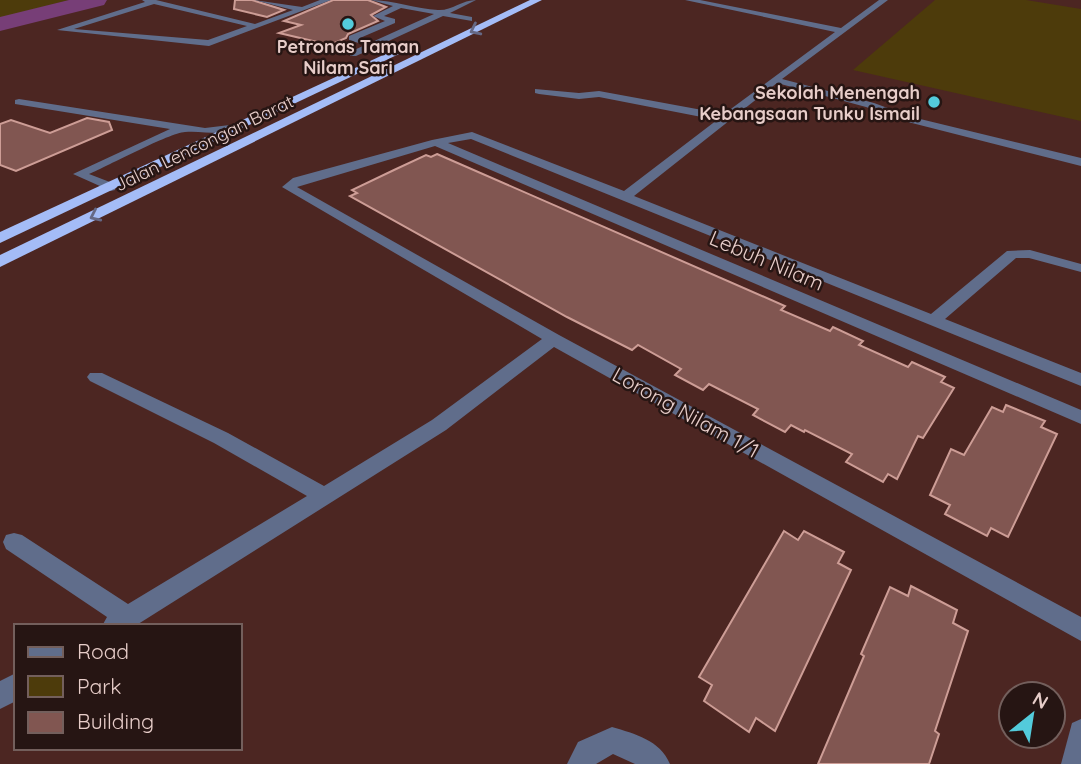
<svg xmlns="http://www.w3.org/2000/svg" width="1081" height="764" font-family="Quicksand,sans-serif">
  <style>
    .green { fill: #4d3b0b }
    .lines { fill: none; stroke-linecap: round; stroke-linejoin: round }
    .river { fill: #773e77; fill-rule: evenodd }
    .building { fill: #815651; stroke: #cd9d96; stroke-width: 2 }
    .minor { fill: #606d8b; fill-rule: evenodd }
    .highway { fill: #a4bcf7; fill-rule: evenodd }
    .oneway { stroke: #656885 }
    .poi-dot { fill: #53cbdb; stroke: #261513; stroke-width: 2.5 }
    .labels { text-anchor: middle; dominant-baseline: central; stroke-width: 5; stroke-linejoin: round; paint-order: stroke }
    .far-poi-label { font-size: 18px; font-weight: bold; fill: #e7cdc9; stroke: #261513 }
    .far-street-label { font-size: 18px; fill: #e7cdc9; stroke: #261513 }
    .street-label { font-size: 21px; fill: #e7cdc9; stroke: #261513 }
  </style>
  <rect width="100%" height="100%" fill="#4c2622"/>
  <!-- green -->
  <g class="green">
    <path d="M 0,0 L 69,0 L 0,18 Z"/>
    <path d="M 935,0 L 1026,0 L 1081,9 L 1081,121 L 853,70 Z"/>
  </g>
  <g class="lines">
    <!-- river -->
    <path class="river" d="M 69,0 L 107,0 L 104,5 L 0,31 L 0,17 Z"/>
  </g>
  <!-- building -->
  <g class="building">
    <path d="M 235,0 L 252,0 L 284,10 L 267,17 L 234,9 Z"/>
    <path d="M 333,0 L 368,0 L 386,7 L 371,15 L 378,21 L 348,34 L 346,38 L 330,45 L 279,33 L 301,25 L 284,21 Z"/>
    <path d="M 87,118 L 109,122 L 112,130 L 16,171 L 0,165 L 0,124 L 11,120 L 50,133 Z"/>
    <path d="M 437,154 L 785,306 L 781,310 L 830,331 L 833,327 L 863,341 L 859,345 L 908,367 L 912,362 L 945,377 L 941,382 L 954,388 L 923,438 L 918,436 L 897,479 L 888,474 L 883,482 L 846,462 L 852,454 L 805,430 L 804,432 L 791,425 L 785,432 L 753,415 L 758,409 L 709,384 L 703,390 L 675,375 L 681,369 L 638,345 L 632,350 L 567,317 L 350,196 L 357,193 L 352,190 L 394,170 L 426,155 L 431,157 Z"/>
    <path d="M 1006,405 L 1045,421 L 1041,427 L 1057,434 L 1008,537 L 991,528 L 987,536 L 945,514 L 950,505 L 930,495 L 951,449 L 964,455 L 992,407 L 1003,412 Z"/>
    <path d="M 784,531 L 798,540 L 804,531 L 844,552 L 838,563 L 851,570 L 775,731 L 756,718 L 749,732 L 704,701 L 712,685 L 699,677 Z"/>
    <path d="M 911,586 L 957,610 L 953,623 L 968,631 L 935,731 L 939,734 L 929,764 L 818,764 L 864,656 L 861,654 L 890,587 L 908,596 Z"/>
  </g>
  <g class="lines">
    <!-- minor -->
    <g class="minor">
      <path d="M 142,0 L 156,0 L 255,24 L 293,10 L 254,0 L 302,7 L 320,0 L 331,0 L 209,46 L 57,30 L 145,2 ZM 154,4 L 247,26 L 208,40 L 74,29 Z"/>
      <path d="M 371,0 C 394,0 416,9 438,10 C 451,11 462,0 476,0 L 450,13 L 472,17 L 472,21 L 443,16 L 356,56 L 350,56 L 350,52 L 365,45 L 349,40 L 349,36 L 385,21 L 373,16 L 393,6 ZM 401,8 L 434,14 L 372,42 L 360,38 L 395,23 L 395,19 L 384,16 Z"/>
      <path d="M 685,0 L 700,0 L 841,28 L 879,0 L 888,0 L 782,79 L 874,103 L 912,117 L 1081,158 L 1081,166 L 904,121 L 866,107 L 777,83 L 634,196 L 931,314 L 1007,251 L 1030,250 L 1081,264 L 1081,272 L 1029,258 L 1016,258 L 945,319 L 1081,373 L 1081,386 L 471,139 L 448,143 L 1081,410 L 1081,424 L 435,146 L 297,187 L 559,335 L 1081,617 L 1081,641 L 554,347 L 446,430 L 135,626 L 102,626 L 107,617 L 6,549 L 3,542 L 6,535 L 14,533 L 22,535 L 128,604 L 307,496 L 214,443 L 90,381 L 87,377 L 90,373 L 102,373 L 228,433 L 324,486 L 432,420 L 542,339 L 282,187 L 293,178 L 432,140 L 472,132 L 624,191 L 717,120 L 599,97 L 579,99 L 539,94 L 535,93 L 535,89 L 579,93 L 599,91 L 724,114 L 835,32 Z"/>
      <path d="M 19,99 L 205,128 L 238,124 L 243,127 C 227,138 203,130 185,132 C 169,133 108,166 89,174 L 115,184 L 115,190 L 111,191 L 73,174 L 170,129 L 15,104 L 15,100 Z"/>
      <path d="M 16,673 L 16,701 L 0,709 L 0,681 Z"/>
      <path d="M 1081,719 L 1081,764 L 1061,764 L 1072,723 Z"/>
      <path d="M 612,727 C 635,734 660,740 670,764 L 635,764 L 613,754 L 596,764 L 567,764 L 578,742 Z"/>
    </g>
    <!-- highway -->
    <g class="highway">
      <path d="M 530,0 L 542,0 L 0,267 L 0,255 Z"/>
      <path d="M 409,43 L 418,45 L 0,243 L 0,232 Z"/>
    </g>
  </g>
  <!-- one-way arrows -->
  <defs><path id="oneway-chevron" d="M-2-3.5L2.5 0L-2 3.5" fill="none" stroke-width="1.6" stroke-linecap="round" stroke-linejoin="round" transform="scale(1.75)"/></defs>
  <g class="oneway">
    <use href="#oneway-chevron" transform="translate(475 30) rotate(154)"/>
    <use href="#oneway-chevron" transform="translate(95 216) rotate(155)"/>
  </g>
  <!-- markers -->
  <g class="poi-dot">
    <circle cx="348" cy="24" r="7"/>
    <circle cx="934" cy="102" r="7"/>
  </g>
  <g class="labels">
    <!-- far-poi labels -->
    <g class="far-poi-label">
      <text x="348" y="46">Petronas Taman<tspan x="348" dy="21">Nilam Sari</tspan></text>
      <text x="920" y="92" text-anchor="end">Sekolah Menengah<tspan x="920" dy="21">Kebangsaan Tunku Ismail</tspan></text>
    </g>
    <!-- far-street labels -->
    <g class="far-street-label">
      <text transform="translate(204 143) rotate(-26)">Jalan Lencongan Barat</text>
    </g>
    <!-- street labels -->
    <g class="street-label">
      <text transform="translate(767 260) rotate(23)">Lebuh Nilam</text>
      <text transform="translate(686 412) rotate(29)">Lorong Nilam 1/1</text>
    </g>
  </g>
  <!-- legend -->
  <rect x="14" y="624" width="228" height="126" fill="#261513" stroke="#735f5c" stroke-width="2"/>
  <rect x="28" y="647" width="35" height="10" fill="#606d8b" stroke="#735f5c" stroke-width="2"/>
  <text x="77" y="659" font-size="21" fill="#e7cdc9">Road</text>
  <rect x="28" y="676" width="35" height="21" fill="#4d3b0b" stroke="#735f5c" stroke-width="2"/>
  <text x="77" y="694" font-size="21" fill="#e7cdc9">Park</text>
  <rect x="28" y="712" width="35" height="21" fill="#815651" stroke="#735f5c" stroke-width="2"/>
  <text x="77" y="729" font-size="21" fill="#e7cdc9">Building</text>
  <!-- north arrow -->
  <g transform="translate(1032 715) rotate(30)"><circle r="33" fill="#261513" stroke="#735f5c" stroke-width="2"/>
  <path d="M0-5L12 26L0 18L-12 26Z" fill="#53cbdb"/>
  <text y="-10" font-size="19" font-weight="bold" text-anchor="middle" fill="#e7cdc9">N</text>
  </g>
</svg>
